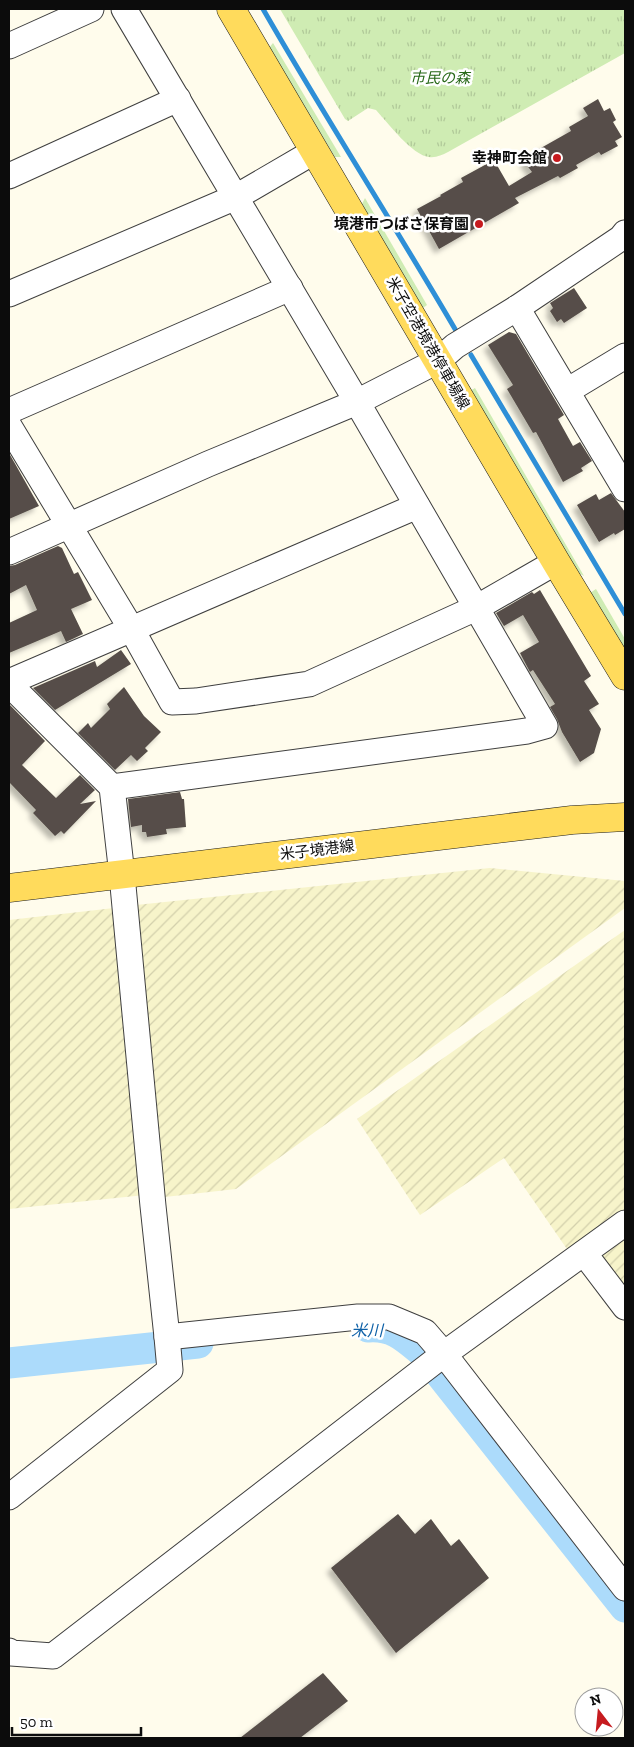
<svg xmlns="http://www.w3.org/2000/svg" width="634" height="1747" font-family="'Zilla Slab','Noto Sans JP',serif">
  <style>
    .farmland { fill: url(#farmland-furrows) }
    .grass { fill: #cfecb3 }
    .park { fill: url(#park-tufts) }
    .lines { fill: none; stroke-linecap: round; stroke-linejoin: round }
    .stream { stroke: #2e8fd7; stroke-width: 5 }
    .river { stroke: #acdbfb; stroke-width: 31 }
    .building { fill: #564e48; filter: url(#shadow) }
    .minor-casing { stroke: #3f3f3f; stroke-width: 27 }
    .major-casing { stroke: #1d1d1d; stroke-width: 29 }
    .minor { stroke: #fff; stroke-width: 25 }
    .major { stroke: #ffdb5c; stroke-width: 28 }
    .poi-dot { fill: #c61b1f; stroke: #fff; stroke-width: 2 }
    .labels { text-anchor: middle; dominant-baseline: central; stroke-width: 5; stroke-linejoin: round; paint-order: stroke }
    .park-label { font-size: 15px; font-style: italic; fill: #276818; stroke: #fff }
    .poi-label { font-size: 15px; font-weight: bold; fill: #0c0c0c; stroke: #fff; text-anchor: end }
    .street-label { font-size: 15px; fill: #0c0c0c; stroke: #fff }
    .water-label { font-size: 16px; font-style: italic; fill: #0d60a7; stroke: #fff }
  </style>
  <defs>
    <pattern id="farmland-furrows" width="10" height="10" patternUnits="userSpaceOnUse" patternTransform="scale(1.25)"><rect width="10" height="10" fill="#f7f4ca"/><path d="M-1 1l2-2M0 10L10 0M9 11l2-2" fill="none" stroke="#d3d0ac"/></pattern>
    <pattern id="park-tufts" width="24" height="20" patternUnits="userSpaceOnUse" patternTransform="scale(1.25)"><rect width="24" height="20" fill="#cfecb3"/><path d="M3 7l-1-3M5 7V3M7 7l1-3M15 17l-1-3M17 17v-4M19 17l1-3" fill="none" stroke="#b1c999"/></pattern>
    <filter id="shadow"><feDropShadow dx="-4.5" dy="4.5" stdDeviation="2.5" flood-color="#0004"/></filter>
  </defs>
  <rect width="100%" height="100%" fill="#fffcec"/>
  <!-- farmland -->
  <g class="farmland">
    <path d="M 490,868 L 625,881 L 625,908 L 236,1189 L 165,1197 L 136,905 Z"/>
    <path d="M 114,908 L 145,1195 L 9,1209 L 9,920 Z"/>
    <path d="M 625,930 L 625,1210 L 569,1252 L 504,1158 L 420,1215 L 357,1119 Z"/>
    <path d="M 625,1233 L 625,1292 L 595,1253 Z"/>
  </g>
  <!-- grass -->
  <g class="grass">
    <path d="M 273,43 L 341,157 L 335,157 L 269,48 Z"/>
    <path d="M 365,198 L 427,305 L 423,308 L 362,204 Z"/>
    <path d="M 475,388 L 584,576 L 575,571 L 470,391 Z"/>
    <path d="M 596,589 L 625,639 L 625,653 L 590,593 Z"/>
  </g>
  <!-- park -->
  <path class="park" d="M 280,9 L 625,9 L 625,53 L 448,152 C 442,155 436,158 429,157 C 412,155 388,123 376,110 L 368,108 L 348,121 L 345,119 Z"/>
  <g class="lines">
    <!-- stream -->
    <g class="stream">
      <path d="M 263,9 C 325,117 392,221 455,329"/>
      <path d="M 471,355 L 625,614"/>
    </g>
    <!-- river -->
    <g class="river">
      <path d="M 368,1327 C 393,1325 405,1337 423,1352 L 625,1607"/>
      <path d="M 9,1363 L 198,1343"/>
    </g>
  </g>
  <!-- building -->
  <g class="building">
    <path d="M 598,99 L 604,111 L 610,108 L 616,120 L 613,122 L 622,137 L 615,141 L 618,146 L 601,155 L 599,152 L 576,165 L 578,168 L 560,178 L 558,176 L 515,198 L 519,203 L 439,249 L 417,209 L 441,196 L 440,195 L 463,182 L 461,178 L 494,160 L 509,186 L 532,172 L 525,163 L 525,157 L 571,131 L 569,127 L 588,116 L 583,108 Z"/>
    <path d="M 574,288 L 587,308 L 564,323 L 561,319 L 557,322 L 550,311 L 553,308 L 550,303 Z"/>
    <path d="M 509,332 L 516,334 L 564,415 L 558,419 L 573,446 L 580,442 L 592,461 L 581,468 L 583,471 L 563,482 L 536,432 L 533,433 L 507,389 L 513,385 L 488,345 Z"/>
    <path d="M 9,453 L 39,506 L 9,519 Z"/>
    <path d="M 611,493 L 625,512 L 625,529 L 615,535 L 614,533 L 599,542 L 577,505 L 596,494 L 599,500 Z"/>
    <path d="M 58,546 L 62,548 L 74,574 L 78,572 L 92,600 L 71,609 L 83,634 L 66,642 L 61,631 L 9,653 L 9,623 L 37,610 L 26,585 L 9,594 L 9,566 L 15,565 Z"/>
    <path d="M 540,590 L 591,676 L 584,681 L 599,704 L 589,710 L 601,729 L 594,753 L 580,762 L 562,732 L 557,719 L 550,707 L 555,704 L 533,670 L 530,672 L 520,653 L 539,642 L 523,615 L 504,626 L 496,613 L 532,592 L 534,594 Z"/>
    <path d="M 121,650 L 131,664 L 55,710 L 33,688 L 95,661 L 97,667 Z"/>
    <path d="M 124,687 L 144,716 L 161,732 L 145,748 L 148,751 L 137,761 L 131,755 L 115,770 L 78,733 L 88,723 L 91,728 L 110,709 L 107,704 Z"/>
    <path d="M 9,704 L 45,741 L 22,765 L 56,798 L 80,775 L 95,790 L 80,804 L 96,801 L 64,834 L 61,831 L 55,836 L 33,813 L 36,810 L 9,782 Z"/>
    <path d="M 180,792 L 182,799 L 184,799 L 186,827 L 166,829 L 167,834 L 147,837 L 146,832 L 142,832 L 142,825 L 131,827 L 128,799 Z"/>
    <path d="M 398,1514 L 415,1534 L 431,1519 L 451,1546 L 459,1539 L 489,1578 L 396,1653 L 331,1568 Z"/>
    <path d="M 323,1673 L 348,1701 L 300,1738 L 240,1738 Z"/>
  </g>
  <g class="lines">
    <!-- minor casing -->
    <g class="minor-casing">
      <g id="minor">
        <path d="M 9,46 L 91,9"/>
        <path d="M 9,176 L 178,99"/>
        <path d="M 9,294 L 236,197 L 315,151"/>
        <path d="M 517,308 L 625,489"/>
        <path d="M 567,391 L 625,356"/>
        <path d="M 9,411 L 290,288"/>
        <path d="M 9,426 L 132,630 L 172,702 L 196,701 L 309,684 L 476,608 L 556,562"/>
        <path d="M 9,552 L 208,464 L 357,402 L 439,360 L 455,346 L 517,308 L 621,238 L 625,233"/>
        <path d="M 9,682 L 417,506"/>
        <path d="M 9,684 L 112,787 L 122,875 L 153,1206 L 167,1337 L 358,1317 L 389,1317 L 425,1332 L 444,1354 L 625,1588"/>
        <path d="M 112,787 L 527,731 L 545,726 L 357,402 L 124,9"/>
        <path d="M 584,1253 L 625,1307"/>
        <path d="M 9,1497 L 170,1370 L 167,1337"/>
        <path d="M 9,1651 L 11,1653 L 53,1656 L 444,1354 L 625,1223"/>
      </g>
    </g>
    <!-- major casing -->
    <g class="major-casing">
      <g id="major">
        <path d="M 231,9 L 556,562 L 625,676"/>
        <path d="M 9,888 L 572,820 L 625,817"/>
      </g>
    </g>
    <!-- minor -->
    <use href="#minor" class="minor"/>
    <!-- major -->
    <use href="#major" class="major"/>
  </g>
  <!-- markers -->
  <g class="poi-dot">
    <circle cx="557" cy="158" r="5"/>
    <circle cx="479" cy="224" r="5"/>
  </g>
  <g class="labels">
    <!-- park labels -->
    <g class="park-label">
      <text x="440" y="78">市民の森</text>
    </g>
    <!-- poi labels -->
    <g class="poi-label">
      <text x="547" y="158">幸神町会館</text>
      <text x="469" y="224">境港市つばさ保育園</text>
    </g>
    <!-- street labels -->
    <g class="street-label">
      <text transform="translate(428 343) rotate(60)">米子空港境港停車場線</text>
      <text transform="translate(317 850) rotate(-7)">米子境港線</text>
    </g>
    <!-- water labels -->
    <g class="water-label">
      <text x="367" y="1330">米川</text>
    </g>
  </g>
  <!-- border -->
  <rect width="634" height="1747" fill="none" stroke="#0c0c0c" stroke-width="20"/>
  <!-- north arrow -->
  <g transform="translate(599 1712) rotate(344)"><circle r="24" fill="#ffffff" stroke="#9e9e9e"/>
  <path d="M0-4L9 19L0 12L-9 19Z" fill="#c61b1f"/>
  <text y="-8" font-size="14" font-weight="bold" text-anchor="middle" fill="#0c0c0c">N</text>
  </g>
  <!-- scale -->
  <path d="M12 1727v8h129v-8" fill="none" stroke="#0c0c0c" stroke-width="2.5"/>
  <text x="20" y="1727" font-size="15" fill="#0c0c0c" stroke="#ffffff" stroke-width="4" paint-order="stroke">50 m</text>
</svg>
